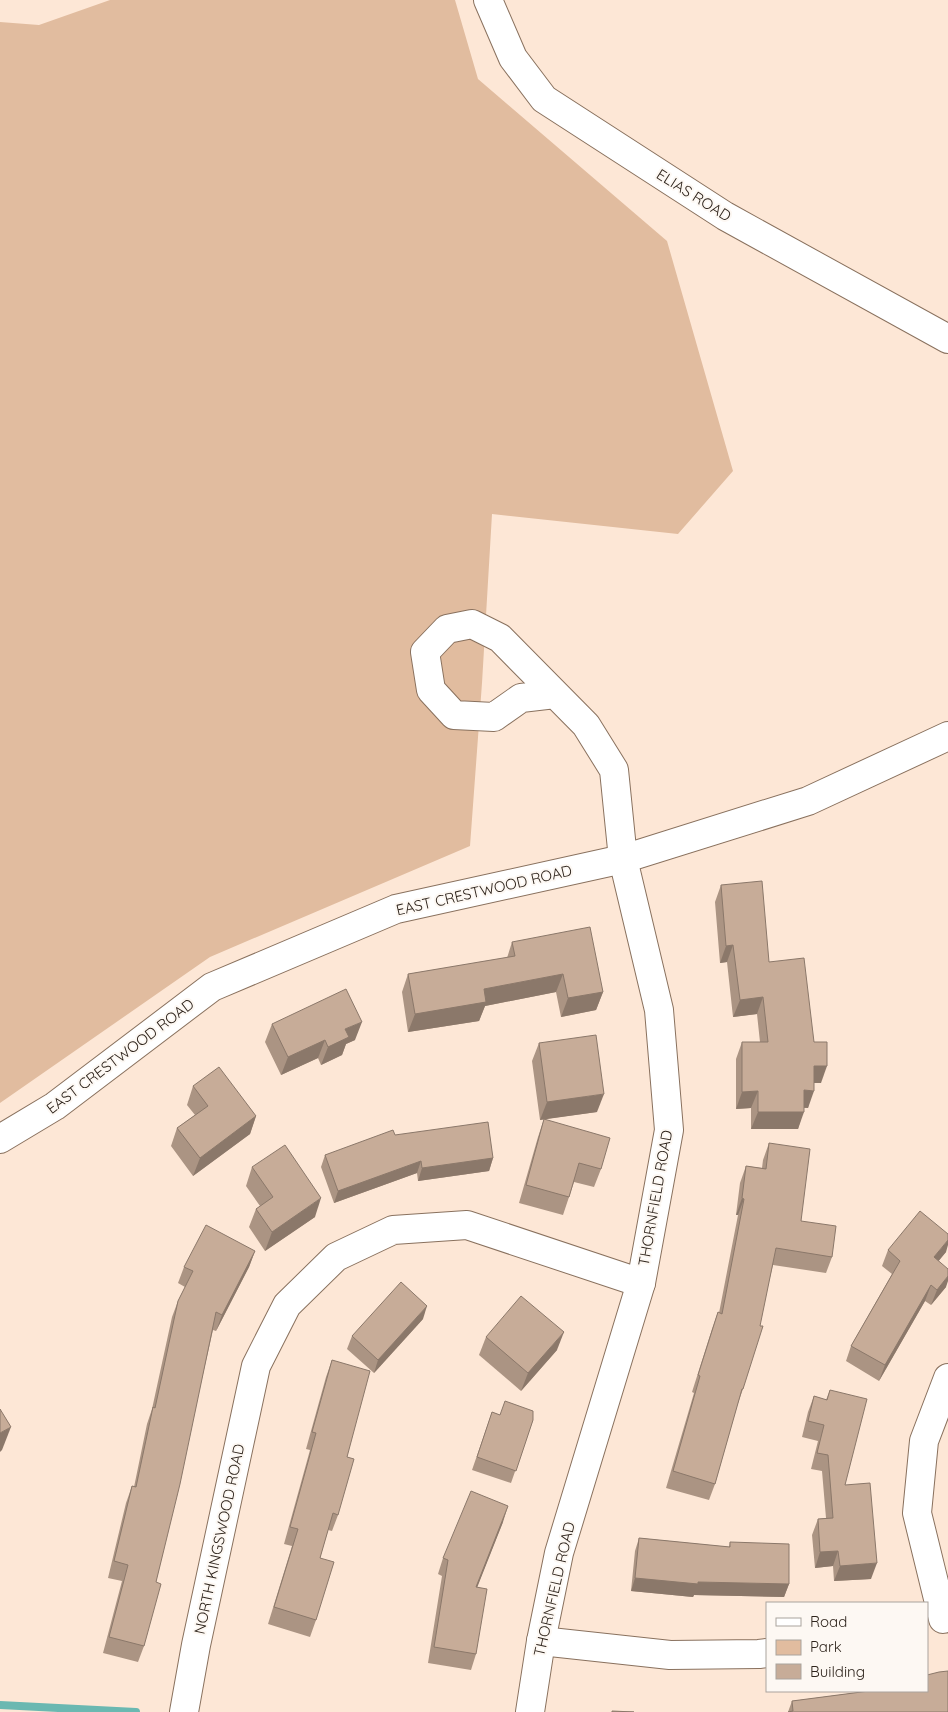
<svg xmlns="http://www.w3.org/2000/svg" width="948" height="1712" font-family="Quicksand,sans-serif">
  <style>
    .green { fill: #e1bc9f }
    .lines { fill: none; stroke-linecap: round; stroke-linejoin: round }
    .stream { stroke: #6bb8b1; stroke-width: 8 }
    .minor-casing { stroke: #89715e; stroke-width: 30 }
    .minor { stroke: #fff; stroke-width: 28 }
    .wall { fill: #ab9483 }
    .shaded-wall { fill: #8b786a }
    .building { fill: #c7ac98; stroke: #8b786a }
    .labels { text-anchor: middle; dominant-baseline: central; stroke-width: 4; stroke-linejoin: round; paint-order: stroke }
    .street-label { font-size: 15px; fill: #2e241c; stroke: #fdf8f3 }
  </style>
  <rect width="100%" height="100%" fill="#fde7d6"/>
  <!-- green -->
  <path class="green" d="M 110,0 L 455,0 L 478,79 L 667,241 L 733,471 L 678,534 L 492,514 L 482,683 L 470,846 L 210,957 L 0,1103 L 0,22 L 39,25 Z"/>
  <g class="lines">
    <!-- stream -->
    <path class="stream" d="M 0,1705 L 136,1712"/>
    <!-- minor casing -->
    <g class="minor-casing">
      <g id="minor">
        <path d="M 488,0 L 513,58 L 544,99 L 725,216 L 948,339"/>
        <path d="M 0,1139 L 55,1106 L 212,987 L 396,909 L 623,859 L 808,801 L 948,736"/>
        <path d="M 943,1619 L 917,1513 L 924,1441 L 948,1378"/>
        <path d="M 541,1641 L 670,1655 L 759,1654 L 767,1653"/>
        <path d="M 184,1712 L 196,1645 L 256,1366 L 287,1305 L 336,1257 L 393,1230 L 467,1225 L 641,1283"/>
        <path d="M 530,1712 L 541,1641 L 559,1553 L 641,1283 L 669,1130 L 659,1010 L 623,859 L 614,770 L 586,725 L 500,638 L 472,624 L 447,629 L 425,652 L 431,690 L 454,715 L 494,717 L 521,698 L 555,694"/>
      </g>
    </g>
    <!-- minor -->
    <use href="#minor" class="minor"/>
  </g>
  <!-- wall -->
  <g class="wall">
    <path d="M 721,885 L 769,962 L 814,1042 L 821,1083 L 814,1083 L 808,1108 L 804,1108 L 798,1129 L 751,1129 L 751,1108 L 736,1109 L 736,1059 L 742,1042 L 760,1042 L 757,1014 L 733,1017 L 727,962 L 720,963 L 715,902 Z"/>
    <path d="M 512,942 L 603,992 L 596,1010 L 561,1017 L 556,992 L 485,1006 L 479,1021 L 408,1032 L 402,992 L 408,974 L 507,958 Z"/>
    <path d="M 272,1024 L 355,1040 L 346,1044 L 342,1055 L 321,1065 L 318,1058 L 281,1075 L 265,1042 Z"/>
    <path d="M 539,1043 L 597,1112 L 545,1119 L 601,1169 L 594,1187 L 574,1182 L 563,1215 L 519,1203 L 538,1137 L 544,1119 L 540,1120 L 532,1061 Z"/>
    <path d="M 193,1086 L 256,1116 L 250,1134 L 193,1176 L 171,1146 L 177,1128 L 195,1115 L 187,1105 Z"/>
    <path d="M 395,1135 L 493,1158 L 489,1171 L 418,1181 L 417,1173 L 334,1203 L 321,1167 L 325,1155 Z"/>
    <path d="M 769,1143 L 801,1221 L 832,1257 L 826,1273 L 773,1265 L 743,1389 L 737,1406 L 715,1484 L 709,1500 L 666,1488 L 694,1393 L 692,1392 L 712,1329 L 718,1312 L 719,1313 L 738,1215 L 736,1215 L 740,1183 L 746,1166 L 762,1168 L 763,1160 Z"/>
    <path d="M 252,1167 L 315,1217 L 265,1251 L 249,1227 L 256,1209 L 260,1206 L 246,1186 Z"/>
    <path d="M 888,1250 L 946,1252 L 938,1261 L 946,1287 L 931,1305 L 925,1301 L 879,1381 L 846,1361 L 851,1346 L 892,1274 L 882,1266 Z"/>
    <path d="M 255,1251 L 249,1267 L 216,1331 L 213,1330 L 156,1582 L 144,1646 L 138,1662 L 103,1653 L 122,1581 L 108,1578 L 126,1503 L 132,1486 L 134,1487 L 147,1424 L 152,1409 L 172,1317 L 178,1301 L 185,1287 L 178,1283 L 184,1267 Z"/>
    <path d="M 423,1319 L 374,1373 L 347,1349 L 352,1336 Z"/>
    <path d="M 486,1337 L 557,1350 L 521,1391 L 479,1355 Z"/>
    <path d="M 332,1360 L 347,1457 L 338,1515 L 332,1531 L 328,1530 L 320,1558 L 316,1620 L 310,1637 L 268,1624 L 292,1546 L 284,1544 L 310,1450 L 306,1449 L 326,1377 Z"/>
    <path d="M 830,1390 L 845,1485 L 871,1579 L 834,1581 L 833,1566 L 815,1568 L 812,1535 L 818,1519 L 826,1518 L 822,1471 L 811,1469 L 818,1441 L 802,1437 L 808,1412 L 814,1396 L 826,1400 Z"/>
    <path d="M 492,1412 L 500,1415 L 533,1420 L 511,1483 L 472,1470 Z"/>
    <path d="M 503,1522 L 477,1587 L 476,1654 L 471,1670 L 428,1663 L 442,1576 L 438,1574 L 443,1558 Z"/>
    <path d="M 639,1538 L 729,1547 L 730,1542 L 789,1584 L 784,1597 L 694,1595 L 693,1597 L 631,1591 L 635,1551 Z"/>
    <path d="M 869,1691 L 948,1712 L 788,1712 L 792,1701 Z"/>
  </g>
  <!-- shaded-wall -->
  <g class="shaded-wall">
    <path d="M 733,945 L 727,962 L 720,963 L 726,946 Z"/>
    <path d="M 563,974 L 556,992 L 485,1006 L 479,1021 L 408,1032 L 415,1014 L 484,989 Z"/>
    <path d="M 603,992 L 596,1010 L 561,1017 L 568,998 Z"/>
    <path d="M 763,997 L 757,1014 L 733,1017 L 740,1000 Z"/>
    <path d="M 362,1022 L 355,1040 L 346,1044 L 342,1055 L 321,1065 L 328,1047 L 345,1029 Z"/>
    <path d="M 325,1040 L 318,1058 L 281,1075 L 288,1057 Z"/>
    <path d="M 814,1066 L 827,1066 L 821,1083 L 808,1083 Z"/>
    <path d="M 804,1090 L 814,1091 L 808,1108 L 798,1107 Z"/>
    <path d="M 758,1091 L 751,1108 L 736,1109 L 742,1092 Z"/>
    <path d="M 604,1094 L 597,1112 L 540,1120 L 547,1102 Z"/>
    <path d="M 758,1112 L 804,1112 L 798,1129 L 751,1129 Z"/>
    <path d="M 256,1116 L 250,1134 L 193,1176 L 200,1158 Z"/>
    <path d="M 493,1158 L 489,1171 L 418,1181 L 422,1168 Z"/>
    <path d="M 421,1161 L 417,1173 L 334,1203 L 338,1191 Z"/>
    <path d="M 321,1198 L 315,1217 L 265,1251 L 272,1232 Z"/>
    <path d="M 742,1198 L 744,1199 L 738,1215 L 736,1215 Z"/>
    <path d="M 948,1240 L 948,1245 L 946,1252 L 929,1273 L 934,1257 Z"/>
    <path d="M 255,1251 L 249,1267 L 216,1331 L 222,1315 Z"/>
    <path d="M 948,1276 L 948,1281 L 946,1287 L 931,1305 L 937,1290 Z"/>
    <path d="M 931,1285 L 925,1301 L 879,1381 L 885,1365 Z"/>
    <path d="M 427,1306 L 423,1319 L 374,1373 L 378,1360 Z"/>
    <path d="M 564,1332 L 557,1350 L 521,1391 L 528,1373 Z"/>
    <path d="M 11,1427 L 2,1450 L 0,1452 L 0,1433 Z"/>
    <path d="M 508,1506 L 503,1522 L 471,1603 L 476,1587 Z"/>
    <path d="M 838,1551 L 833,1566 L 815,1568 L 820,1552 Z"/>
    <path d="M 877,1563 L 871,1579 L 834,1581 L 840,1566 Z"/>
    <path d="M 635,1578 L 698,1582 L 789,1584 L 784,1597 L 694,1595 L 693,1597 L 631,1591 Z"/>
  </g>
  <!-- building -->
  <g class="building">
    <path d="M 762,881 L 769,962 L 804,958 L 814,1042 L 827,1042 L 827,1066 L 814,1066 L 814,1091 L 804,1090 L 804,1112 L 758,1112 L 758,1091 L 742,1092 L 742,1042 L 768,1042 L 763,997 L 740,1000 L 733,945 L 726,946 L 721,885 Z"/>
    <path d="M 590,927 L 603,992 L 568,998 L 563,974 L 484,989 L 486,1002 L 415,1014 L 408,974 L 515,956 L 512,942 Z"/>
    <path d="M 346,989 L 362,1022 L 345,1029 L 349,1037 L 328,1047 L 325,1040 L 288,1057 L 272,1024 Z"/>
    <path d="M 596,1035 L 604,1094 L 547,1102 L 539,1043 Z"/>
    <path d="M 219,1067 L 256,1116 L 200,1158 L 177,1128 L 208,1106 L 193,1086 Z"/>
    <path d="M 544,1119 L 610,1138 L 601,1169 L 579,1163 L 569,1197 L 526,1185 Z"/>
    <path d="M 488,1122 L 493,1158 L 422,1168 L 421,1161 L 338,1191 L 325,1155 L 393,1130 L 395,1135 Z"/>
    <path d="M 769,1143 L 810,1149 L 801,1221 L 836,1226 L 832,1257 L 776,1248 L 760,1326 L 763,1326 L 743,1389 L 742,1389 L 715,1484 L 673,1471 L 700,1376 L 698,1375 L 718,1312 L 722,1314 L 744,1199 L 742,1198 L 746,1166 L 766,1169 Z"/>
    <path d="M 285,1145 L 321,1198 L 272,1232 L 256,1209 L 273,1197 L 252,1167 Z"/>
    <path d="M 920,1211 L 948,1234 L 948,1240 L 934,1257 L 948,1269 L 948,1276 L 937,1290 L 931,1285 L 885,1365 L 851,1346 L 900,1261 L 888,1250 Z"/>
    <path d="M 206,1225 L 255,1251 L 222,1315 L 216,1312 L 180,1484 L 156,1582 L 161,1584 L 144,1646 L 109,1637 L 128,1565 L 114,1561 L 132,1486 L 136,1487 L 153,1407 L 155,1408 L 178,1301 L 193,1271 L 184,1267 Z"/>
    <path d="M 401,1282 L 427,1306 L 378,1360 L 352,1336 Z"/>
    <path d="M 521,1296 L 564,1332 L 528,1373 L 486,1337 Z"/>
    <path d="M 332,1360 L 370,1371 L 347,1457 L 354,1459 L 338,1515 L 333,1513 L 320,1558 L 334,1562 L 316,1620 L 274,1607 L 298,1529 L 290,1527 L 316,1433 L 312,1432 Z"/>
    <path d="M 830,1390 L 867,1399 L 845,1485 L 870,1483 L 877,1563 L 840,1566 L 838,1551 L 820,1552 L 818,1519 L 833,1518 L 828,1455 L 817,1453 L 824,1425 L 808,1421 L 814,1396 L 827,1400 Z"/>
    <path d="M 505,1401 L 533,1411 L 533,1420 L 516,1471 L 477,1457 L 492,1412 L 500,1415 Z"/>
    <path d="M 0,1409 L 11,1427 L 0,1433 Z"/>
    <path d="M 471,1491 L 508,1506 L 476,1587 L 487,1589 L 476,1654 L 434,1647 L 448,1560 L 443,1558 Z"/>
    <path d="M 639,1538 L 730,1547 L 730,1542 L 789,1544 L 789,1584 L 698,1582 L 698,1584 L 635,1578 Z"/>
    <path d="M 948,1671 L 948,1712 L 788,1712 L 793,1711 L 792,1701 L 869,1691 L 927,1691 L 927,1675 L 939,1672 Z"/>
    <path d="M 612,1711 L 634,1712 L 612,1712 Z"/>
  </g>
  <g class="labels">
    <!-- street labels -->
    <g class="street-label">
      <text transform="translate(694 195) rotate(32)">ELIAS ROAD</text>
      <text transform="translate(484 890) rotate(-13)">EAST CRESTWOOD ROAD</text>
      <text transform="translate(120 1056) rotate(-37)">EAST CRESTWOOD ROAD</text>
      <text transform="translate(655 1198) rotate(-80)">THORNFIELD ROAD</text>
      <text transform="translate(219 1539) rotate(-78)">NORTH KINGSWOOD ROAD</text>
      <text transform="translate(554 1589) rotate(-77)">THORNFIELD ROAD</text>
    </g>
  </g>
  <!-- legend -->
  <rect x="766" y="1602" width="162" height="90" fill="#fdf8f3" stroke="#aaa39d"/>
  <rect x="776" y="1618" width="25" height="8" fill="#ffffff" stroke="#aaa39d"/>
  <text x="810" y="1627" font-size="15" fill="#2e241c">Road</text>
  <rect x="776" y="1640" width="25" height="15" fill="#e1bc9f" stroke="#aaa39d"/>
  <text x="810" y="1652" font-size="15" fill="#2e241c">Park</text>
  <rect x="776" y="1664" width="25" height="15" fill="#c7ac98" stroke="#aaa39d"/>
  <text x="810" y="1677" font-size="15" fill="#2e241c">Building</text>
</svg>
